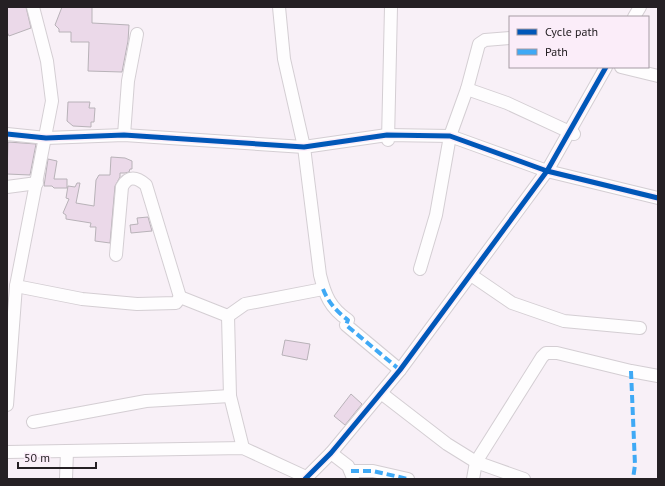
<svg xmlns="http://www.w3.org/2000/svg" width="665" height="486" font-family="'PT Sans',sans-serif">
  <style>
    .building { fill: #ebd9e9; stroke: #b8b2b8 }
    .lines { fill: none; stroke-linecap: round; stroke-linejoin: round }
    .minor-casing { stroke: #d4ced3; stroke-width: 14 }
    .minor { stroke: #fefdfe; stroke-width: 12 }
    .quiet { stroke: #3fa9f5; stroke-width: 4; stroke-dasharray: 8 4; stroke-linecap: butt }
    .cycleway-casing { stroke: #fbedf9; stroke-width: 8 }
    .cycleway { stroke: #0057b8; stroke-width: 5 }
  </style>
  <rect width="100%" height="100%" fill="#f8f0f7"/>
  <!-- building -->
  <g class="building">
    <path d="M 7,7 L 26,7 L 31,28 L 9,36 L 7,32 Z"/>
    <path d="M 62,7 L 92,7 L 92,23 L 129,25 L 128,41 L 122,72 L 88,71 L 89,42 L 71,42 L 71,32 L 59,32 L 59,29 L 55,25 Z"/>
    <path d="M 68,102 L 90,102 L 89,108 L 95,108 L 94,122 L 91,122 L 91,127 L 73,126 L 67,121 Z"/>
    <path d="M 8,142 L 36,144 L 30,175 L 7,174 Z"/>
    <path d="M 111,157 L 125,158 L 132,161 L 132,169 L 130,169 L 129,172 L 125,173 L 120,173 L 120,177 L 115,186 L 110,243 L 95,241 L 96,227 L 90,227 L 91,223 L 66,219 L 66,215 L 63,213 L 69,199 L 66,198 L 68,186 L 75,187 L 77,183 L 80,183 L 76,203 L 94,206 L 96,180 L 99,175 L 110,175 Z"/>
    <path d="M 48,159 L 57,161 L 54,179 L 67,179 L 67,188 L 54,188 L 52,186 L 44,186 Z"/>
    <path d="M 148,217 L 152,231 L 131,233 L 130,225 L 138,224 L 137,218 Z"/>
    <path d="M 285,340 L 310,344 L 307,360 L 282,355 Z"/>
    <path d="M 351,394 L 362,404 L 345,425 L 334,416 Z"/>
  </g>
  <g class="lines">
    <!-- minor casing -->
    <g class="minor-casing">
      <g id="minor">
        <path d="M 279,7 L 284,59 L 304,147 L 320,275 C 325,295 330,308 348,320 L 346,325 L 400,370"/>
        <path d="M 634,17 L 640,7"/>
        <path d="M 621,67 L 658,76"/>
        <path d="M 467,89 L 507,103 L 574,134"/>
        <path d="M 7,134 L 46,138 L 124,135 L 304,147 L 387,135 L 450,136 L 547,171 L 658,198"/>
        <path d="M 124,135 L 128,81 L 137,34"/>
        <path d="M 388,140 L 391,7"/>
        <path d="M 7,187 L 37,183"/>
        <path d="M 116,255 L 122,187 C 128,175 137,177 146,185 L 180,297"/>
        <path d="M 420,269 L 436,215 L 450,136 L 467,89 L 479,44 L 485,40 L 510,38"/>
        <path d="M 471,275 L 512,303 L 564,321 L 640,328"/>
        <path d="M 16,286 L 82,299 L 137,304 L 176,303 L 180,297 L 228,316"/>
        <path d="M 228,316 L 230,396 L 243,448"/>
        <path d="M 228,316 L 245,304 L 323,289"/>
        <path d="M 381,393 L 447,444 L 476,462 L 524,479"/>
        <path d="M 7,405 L 16,286 L 52,101 L 47,61 L 33,7"/>
        <path d="M 33,422 L 146,401 L 230,396"/>
        <path d="M 7,452 L 243,448 L 306,477"/>
        <path d="M 331,453 L 348,466 L 353,478"/>
        <path d="M 351,471 L 373,471 L 408,479"/>
        <path d="M 66,479 L 67,451"/>
        <path d="M 305,479 L 331,453 L 400,370 L 547,171 L 606,67"/>
        <path d="M 473,479 L 476,462 L 542,357 L 546,353 L 557,353 L 631,371 L 658,376"/>
      </g>
    </g>
    <!-- minor -->
    <use href="#minor" class="minor"/>
    <!-- quiet -->
    <g class="quiet">
      <path d="M 323,289 C 328,302 337,312 348,320 L 346,325 L 400,370"/>
      <path d="M 631,371 L 635,465 L 633,479"/>
      <path d="M 351,471 L 373,471 L 408,479"/>
    </g>
    <!-- cycleway casing -->
    <g class="cycleway-casing">
      <g id="cycleway">
        <path d="M 7,134 L 46,138 L 124,135 L 304,147 L 387,135 L 450,136 L 547,171 L 658,198"/>
        <path d="M 305,479 L 331,453 L 400,370 L 547,171 L 606,67"/>
      </g>
    </g>
    <!-- cycleway -->
    <use href="#cycleway" class="cycleway"/>
  </g>
  <!-- border -->
  <rect width="665" height="486" fill="none" stroke="#252024" stroke-width="16"/>
  <!-- legend -->
  <rect x="509" y="16" width="140" height="52" fill="#fbedf9" stroke="#a59ba4"/>
  <rect x="517" y="29" width="20" height="6" fill="#0057b8" stroke="#a59ba4"/>
  <text x="545" y="36" font-size="12" fill="#252024">Cycle path</text>
  <rect x="517" y="49" width="20" height="6" fill="#3fa9f5" stroke="#a59ba4"/>
  <text x="545" y="56" font-size="12" fill="#252024">Path</text>
  <!-- scale -->
  <path d="M18 462v6h78v-6" fill="none" stroke="#252024" stroke-width="2"/>
  <text x="24" y="462" font-size="12" fill="#252024" stroke="#fbedf9" stroke-width="3" paint-order="stroke">50 m</text>
</svg>
